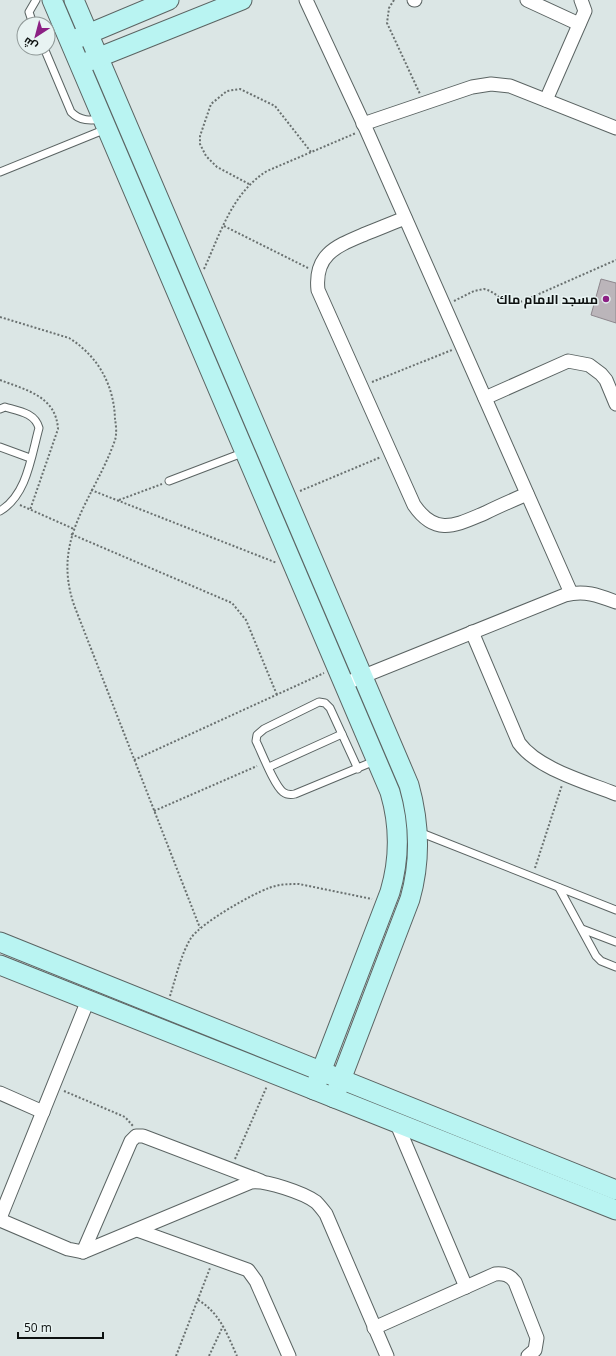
<svg xmlns="http://www.w3.org/2000/svg" width="616" height="1356" font-family="'Open Sans',Cairo,sans-serif">
  <style>
    .building { fill: #bbb5ba; stroke: #8e878d }
    .lines { fill: none; stroke-linecap: round; stroke-linejoin: round }
    .lane-casing { stroke: #5b6463; stroke-width: 9 }
    .street-casing { stroke: #5b6463; stroke-width: 15 }
    .secondary-casing { stroke: #5b6463; stroke-width: 21 }
    .path { stroke: #6a7170; stroke-width: 2; stroke-dasharray: 2 2; stroke-linecap: butt }
    .lane { stroke: #fff; stroke-width: 7 }
    .street { stroke: #fff; stroke-width: 13 }
    .secondary { stroke: #b9f4f2; stroke-width: 19 }
    .poi-dot { fill: #8c2084; stroke: #e8f3f2; stroke-width: 1.5 }
    .labels { text-anchor: middle; dominant-baseline: central; stroke-width: 3; stroke-linejoin: round; paint-order: stroke }
    .poi-label { font-size: 13px; font-weight: bold; fill: #0d1110; stroke: #e8f3f2; text-anchor: end }
  </style>
  <rect width="100%" height="100%" fill="#dbe6e5"/>
  <!-- building -->
  <path class="building" d="M 601,279 L 616,283 L 616,323 L 591,315 Z"/>
  <g class="lines">
    <!-- lane casing -->
    <g class="lane-casing">
      <g id="lane">
        <path d="M 33,24 L 29,12 L 36,0"/>
        <path d="M 44,48 L 71,112 C 80,121 90,121 103,119"/>
        <path d="M 0,172 L 106,129"/>
        <path d="M 0,409 L 5,407 C 19,411 35,413 39,428 C 31,457 27,495 0,511"/>
        <path d="M 0,447 L 30,458"/>
        <path d="M 169,481 L 245,452"/>
        <path d="M 269,767 L 342,734"/>
        <path d="M 358,769 L 330,708 L 325,703 L 319,702 L 264,729 L 257,735 L 256,741 C 262,753 274,785 283,792 C 287,795 291,795 295,794 L 377,760"/>
        <path d="M 419,832 L 616,910"/>
        <path d="M 559,888 L 596,956 L 601,961 L 616,967"/>
        <path d="M 582,929 L 616,942"/>
      </g>
    </g>
    <!-- street casing -->
    <g class="street-casing">
      <g id="street">
        <path d="M 306,0 L 366,129 L 571,593"/>
        <path d="M 414,0 L 415,0"/>
        <path d="M 527,0 L 579,24"/>
        <path d="M 546,100 L 585,11 L 581,0"/>
        <path d="M 363,124 L 472,87 L 491,84 L 510,86 L 616,128"/>
        <path d="M 405,218 C 392,223 378,229 365,234 C 337,246 314,254 318,290 L 414,505 C 436,537 456,525 485,513 C 499,506 513,500 527,494"/>
        <path d="M 485,398 L 568,361 L 589,365 L 601,374 L 606,380 L 616,404"/>
        <path d="M 472,632 L 519,743 C 538,769 586,782 616,794"/>
        <path d="M 344,684 L 565,595 C 584,590 598,595 616,602"/>
        <path d="M 0,1093 L 43,1112"/>
        <path d="M 396,1122 L 466,1287"/>
        <path d="M 0,1218 L 88,1000"/>
        <path d="M 0,1220 L 68,1249 L 83,1252 L 251,1182 C 266,1180 304,1193 316,1202 C 320,1206 323,1210 326,1214 L 387,1356"/>
        <path d="M 137,1230 L 248,1270 L 256,1281 L 289,1356"/>
        <path d="M 83,1252 L 131,1141 L 136,1136 L 143,1136 L 261,1181"/>
        <path d="M 374,1328 L 495,1274 C 504,1273 510,1275 515,1282 L 537,1338 L 535,1350 L 528,1356"/>
      </g>
    </g>
    <!-- secondary casing -->
    <g class="secondary-casing">
      <g id="secondary">
        <path d="M 52,0 L 390,792 C 400,826 400,858 390,892 L 314,1090"/>
        <path d="M 74,0 L 409,785 C 420,824 421,860 410,899 L 334,1098"/>
        <path d="M 76,39 L 169,0"/>
        <path d="M 87,62 L 242,0"/>
        <path d="M 0,942 L 616,1190"/>
        <path d="M 0,965 L 616,1210"/>
      </g>
    </g>
    <!-- path -->
    <g class="path">
      <path d="M 394,0 L 389,8 L 387,23 L 420,94"/>
      <path d="M 249,184 L 217,167 L 206,156 L 200,144 L 200,136 L 211,104 L 227,91 L 240,89 L 275,106 L 311,152"/>
      <path d="M 224,226 L 308,268"/>
      <path d="M 204,269 C 221,232 232,193 267,171 L 356,133"/>
      <path d="M 454,301 L 474,291 L 484,289 C 500,293 501,306 523,301 L 616,260"/>
      <path d="M 0,317 L 69,338 C 98,356 114,385 115,419 C 116,425 117,434 115,440 C 94,500 51,537 74,605 L 200,928"/>
      <path d="M 0,380 C 26,390 56,396 58,429 L 30,510"/>
      <path d="M 372,382 L 452,350"/>
      <path d="M 91,490 L 277,563"/>
      <path d="M 300,491 L 381,457"/>
      <path d="M 119,500 L 162,484"/>
      <path d="M 20,505 L 74,529"/>
      <path d="M 71,534 L 232,603 L 246,620 L 277,695"/>
      <path d="M 134,760 L 324,673"/>
      <path d="M 154,811 L 257,766"/>
      <path d="M 535,868 L 562,785"/>
      <path d="M 170,996 C 176,977 181,954 191,938 C 201,923 252,894 269,888 C 279,884 289,884 299,884 L 372,899"/>
      <path d="M 64,1091 L 125,1117 L 133,1126"/>
      <path d="M 235,1159 L 267,1086"/>
      <path d="M 198,1300 C 220,1313 227,1334 237,1356"/>
      <path d="M 176,1356 L 210,1268"/>
      <path d="M 209,1356 L 223,1326"/>
    </g>
    <!-- lane -->
    <use href="#lane" class="lane"/>
    <!-- street -->
    <use href="#street" class="street"/>
    <!-- secondary -->
    <use href="#secondary" class="secondary"/>
  </g>
  <!-- markers -->
  <circle class="poi-dot" cx="606" cy="299" r="4"/>
  <g class="labels">
    <!-- poi labels -->
    <g class="poi-label">
      <text x="598" y="299">مسجد الامام ماك</text>
    </g>
  </g>
  <!-- north arrow -->
  <g transform="translate(36 36) rotate(216)"><circle r="19" fill="#e8f3f2" stroke="#909998"/>
  <path d="M0-3L7 15L0 10L-7 15Z" fill="#8c2084"/>
  <text y="-6" font-size="11" font-weight="bold" text-anchor="middle" fill="#0d1110">ش</text>
  </g>
  <!-- scale -->
  <path d="M18 1332v6h85v-6" fill="none" stroke="#0d1110" stroke-width="2"/>
  <text x="24" y="1332" font-size="12" fill="#0d1110" stroke="#e8f3f2" stroke-width="3" paint-order="stroke">50 m</text>
</svg>
